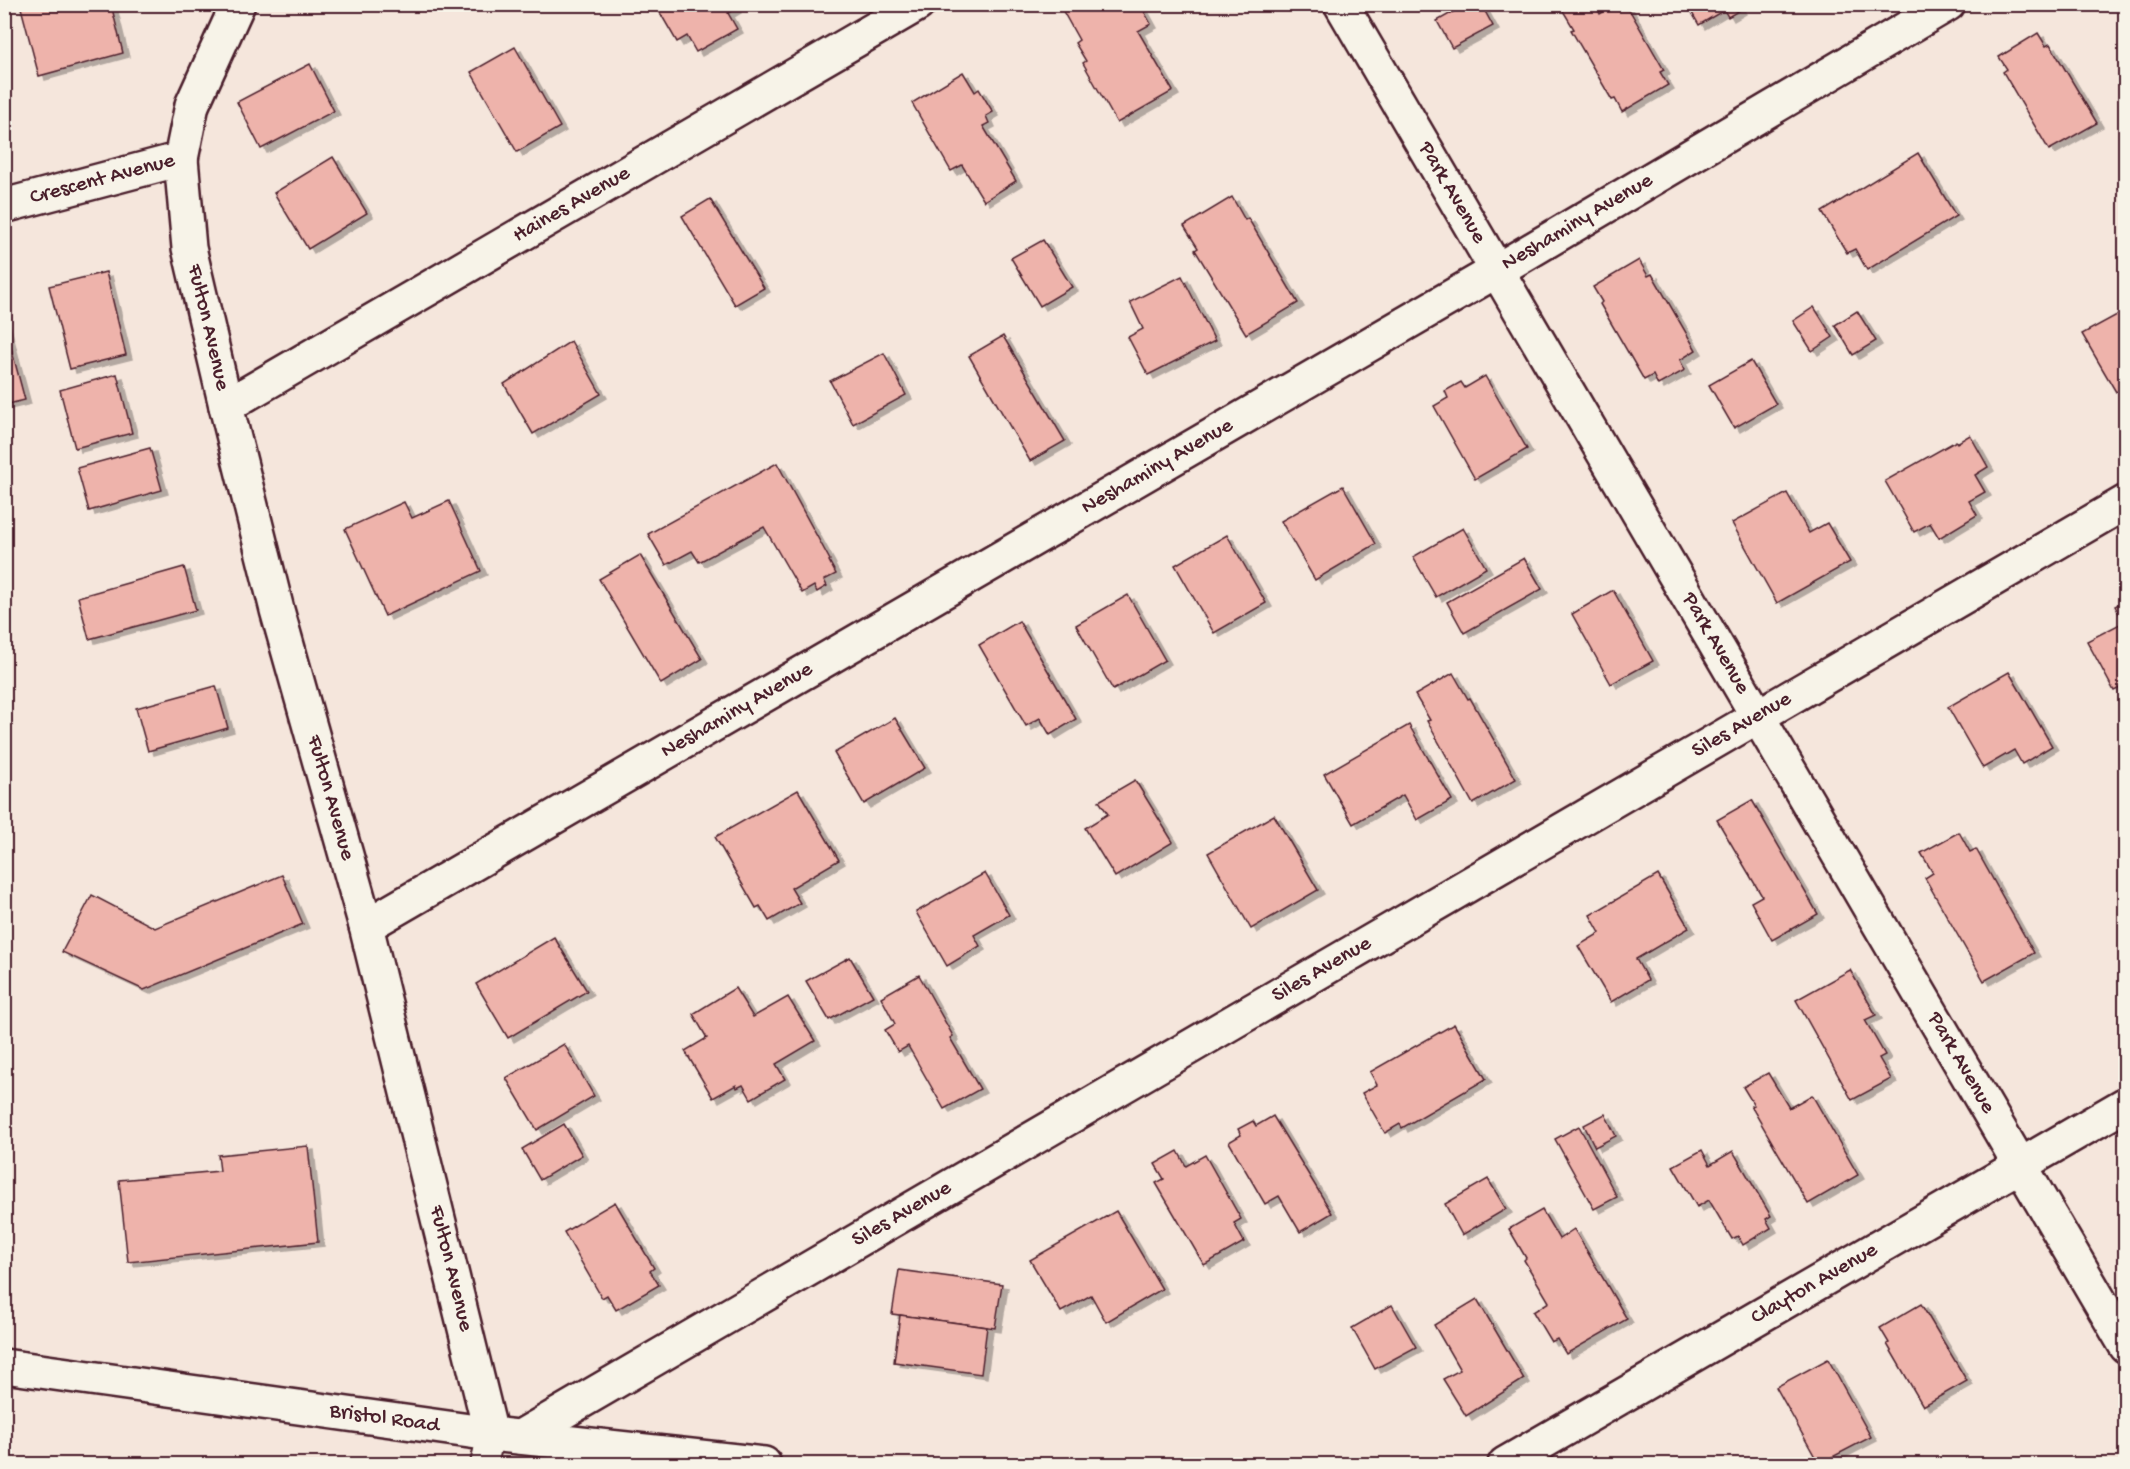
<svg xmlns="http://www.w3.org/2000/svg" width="2130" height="1469" font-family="'Gochi Hand',sans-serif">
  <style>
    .building { fill: #eeb3ab; stroke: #4a1f2b; stroke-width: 1.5; filter: url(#shadow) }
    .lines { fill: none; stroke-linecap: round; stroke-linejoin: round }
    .service-casing { stroke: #4a1f2b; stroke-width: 30 }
    .minor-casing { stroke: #4a1f2b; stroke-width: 38 }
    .secondary-casing { stroke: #4a1f2b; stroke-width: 38 }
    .service { stroke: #f7f3e8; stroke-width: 26 }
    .minor { stroke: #f7f3e8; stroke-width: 33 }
    .secondary { stroke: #f7f3e8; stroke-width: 33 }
    .labels { text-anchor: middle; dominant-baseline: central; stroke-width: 5; stroke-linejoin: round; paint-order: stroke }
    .street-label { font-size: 22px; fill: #4a1f2b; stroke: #f7f3e8 }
  </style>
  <defs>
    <filter id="shadow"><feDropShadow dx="6" dy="4" stdDeviation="0" flood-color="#0004"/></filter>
  </defs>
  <rect width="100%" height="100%" fill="#f5e6dc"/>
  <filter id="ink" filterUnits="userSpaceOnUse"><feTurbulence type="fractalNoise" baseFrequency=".0167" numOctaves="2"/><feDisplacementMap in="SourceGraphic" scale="12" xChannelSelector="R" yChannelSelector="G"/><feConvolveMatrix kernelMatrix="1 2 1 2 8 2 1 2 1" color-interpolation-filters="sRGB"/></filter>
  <g filter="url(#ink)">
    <!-- building -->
    <g class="building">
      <path d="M 20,4 L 111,4 L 123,53 L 39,76 Z"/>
      <path d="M 655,4 L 733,4 L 735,9 L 728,13 L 737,29 L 696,52 L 687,36 L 677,42 Z"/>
      <path d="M 1059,4 L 1140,4 L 1151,24 L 1138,31 L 1173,91 L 1117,123 L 1083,63 L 1086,61 L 1075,43 L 1079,40 Z"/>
      <path d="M 1467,4 L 1481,4 L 1493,26 L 1452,48 L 1437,21 Z"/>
      <path d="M 1559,4 L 1595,4 L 1600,14 L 1616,4 L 1626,4 L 1664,70 L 1660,72 L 1668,85 L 1622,112 L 1615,99 L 1612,100 L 1571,30 L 1574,29 Z"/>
      <path d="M 1687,4 L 1737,4 L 1740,10 L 1728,17 L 1724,10 L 1699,25 Z"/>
      <path d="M 2038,33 L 2046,46 L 2050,44 L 2097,123 L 2049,150 L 2003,72 L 2007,69 L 1999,57 Z"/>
      <path d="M 515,47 L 560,127 L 517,152 L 471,72 Z"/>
      <path d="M 310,64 L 334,111 L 261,149 L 237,102 Z"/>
      <path d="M 963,72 L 975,92 L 979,89 L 993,112 L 986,116 L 989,123 L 983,126 L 1016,181 L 984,201 L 962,165 L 951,171 L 912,103 Z"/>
      <path d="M 1918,153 L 1956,216 L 1867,270 L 1855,249 L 1847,253 L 1822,212 Z"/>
      <path d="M 333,157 L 367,213 L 308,249 L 274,193 Z"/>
      <path d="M 1232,197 L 1245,220 L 1248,218 L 1298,303 L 1246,334 L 1195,250 L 1198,248 L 1184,226 Z"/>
      <path d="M 710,199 L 764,288 L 735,305 L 682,216 Z"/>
      <path d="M 1043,240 L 1072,287 L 1040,306 L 1011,258 Z"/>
      <path d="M 1639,260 L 1648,276 L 1652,274 L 1696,350 L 1680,360 L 1685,370 L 1658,385 L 1653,375 L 1644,380 L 1600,304 L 1602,302 L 1593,287 Z"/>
      <path d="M 106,272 L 126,355 L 70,369 L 49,286 Z"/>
      <path d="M 1182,276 L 1215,341 L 1148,375 L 1128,337 L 1143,329 L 1130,302 Z"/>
      <path d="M 1814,307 L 1833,337 L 1812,351 L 1793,321 Z"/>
      <path d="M 2126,310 L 2126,387 L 2116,392 L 2082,334 Z"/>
      <path d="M 1857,311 L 1876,341 L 1853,355 L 1835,325 Z"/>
      <path d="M 4,321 L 25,400 L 4,405 Z"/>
      <path d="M 1003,336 L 1065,441 L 1030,461 L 969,356 Z"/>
      <path d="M 571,341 L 601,394 L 533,434 L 504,384 Z"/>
      <path d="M 884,353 L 906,395 L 853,424 L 830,381 Z"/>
      <path d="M 1751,361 L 1776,404 L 1734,428 L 1709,385 Z"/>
      <path d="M 117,374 L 132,433 L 75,448 L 60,390 Z"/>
      <path d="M 1485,376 L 1527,449 L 1475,479 L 1434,406 L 1448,398 L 1445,391 L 1461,382 L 1465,388 Z"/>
      <path d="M 1970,435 L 1988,467 L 1975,475 L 1985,492 L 1969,501 L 1977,515 L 1939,538 L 1930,523 L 1914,532 L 1885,481 L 1956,441 L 1957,443 Z"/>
      <path d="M 150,448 L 162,490 L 89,511 L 77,468 Z"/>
      <path d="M 777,463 L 830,560 L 829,561 L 836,574 L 824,580 L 827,586 L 817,592 L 814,586 L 802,593 L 764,527 L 699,562 L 692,551 L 666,565 L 648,534 Z"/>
      <path d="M 1343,486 L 1376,544 L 1315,580 L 1281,521 Z"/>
      <path d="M 1787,493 L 1809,533 L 1827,523 L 1850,562 L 1777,603 L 1732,523 Z"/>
      <path d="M 449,501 L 481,571 L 385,616 L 345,529 L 404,502 L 412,518 Z"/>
      <path d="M 1463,528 L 1486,568 L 1436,597 L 1413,557 Z"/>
      <path d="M 1227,535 L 1266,603 L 1214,633 L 1175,565 Z"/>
      <path d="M 640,555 L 702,659 L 661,684 L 599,579 Z"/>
      <path d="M 1524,558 L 1542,589 L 1464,633 L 1447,602 Z"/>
      <path d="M 184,567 L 196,610 L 89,639 L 78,597 Z"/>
      <path d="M 1613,590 L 1653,661 L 1611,684 L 1572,614 Z"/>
      <path d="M 1128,595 L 1165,660 L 1113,690 L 1076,625 Z"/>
      <path d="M 2126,600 L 2126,685 L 2114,691 L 2087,641 L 2124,622 L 2115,606 Z"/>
      <path d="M 1019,621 L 1076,719 L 1050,735 L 1040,718 L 1026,726 L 979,645 Z"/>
      <path d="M 2009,672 L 2052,746 L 2022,764 L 2014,750 L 1983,768 L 1948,707 Z"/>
      <path d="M 1453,673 L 1468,699 L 1470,698 L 1516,779 L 1473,804 L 1427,721 L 1430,720 L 1415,695 Z"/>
      <path d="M 216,686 L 228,728 L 148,751 L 136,708 Z"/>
      <path d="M 895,718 L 925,768 L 864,804 L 834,753 Z"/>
      <path d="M 1409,725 L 1452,800 L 1417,820 L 1403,795 L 1353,824 L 1324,774 Z"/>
      <path d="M 1135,780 L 1173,842 L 1115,877 L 1085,828 L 1108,814 L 1099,801 Z"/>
      <path d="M 798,790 L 839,860 L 791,888 L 800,903 L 769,921 L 760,906 L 756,908 L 715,837 Z"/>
      <path d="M 1752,800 L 1818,914 L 1772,940 L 1751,902 L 1762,896 L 1717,820 Z"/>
      <path d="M 1274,815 L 1318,890 L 1251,929 L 1208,853 Z"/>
      <path d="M 1959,832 L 1970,852 L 1976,849 L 2034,953 L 1984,981 L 1925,878 L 1933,873 L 1921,853 Z"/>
      <path d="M 985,873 L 1009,915 L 974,935 L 980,946 L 947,966 L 916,912 Z"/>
      <path d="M 282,875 L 303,924 L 144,990 L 62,952 L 92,895 L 155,928 Z"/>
      <path d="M 1658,875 L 1689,928 L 1636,959 L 1648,980 L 1611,1002 L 1578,946 L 1600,933 L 1590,915 Z"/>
      <path d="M 554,937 L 587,991 L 508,1038 L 476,984 Z"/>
      <path d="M 850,957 L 873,996 L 829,1020 L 806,981 Z"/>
      <path d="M 1850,970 L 1876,1015 L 1865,1020 L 1885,1055 L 1879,1058 L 1891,1079 L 1852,1100 L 1796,1000 Z"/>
      <path d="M 919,975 L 953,1036 L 950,1038 L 980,1089 L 944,1109 L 908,1046 L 898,1052 L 885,1030 L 895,1024 L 881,997 Z"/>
      <path d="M 735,988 L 753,1017 L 788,997 L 815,1041 L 776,1064 L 785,1079 L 751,1099 L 743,1085 L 737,1088 L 736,1085 L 713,1098 L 685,1051 L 707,1038 L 693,1014 Z"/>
      <path d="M 1454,1024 L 1486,1079 L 1402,1128 L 1400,1124 L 1385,1133 L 1362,1093 L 1377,1085 L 1370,1072 Z"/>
      <path d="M 564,1044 L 594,1096 L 537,1130 L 506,1078 Z"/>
      <path d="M 1768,1073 L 1789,1108 L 1812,1095 L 1858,1175 L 1808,1204 L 1751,1106 L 1754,1105 L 1743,1087 Z"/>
      <path d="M 1605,1114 L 1616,1136 L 1595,1147 L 1584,1125 Z"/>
      <path d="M 1273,1116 L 1332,1213 L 1300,1232 L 1279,1196 L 1265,1204 L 1229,1142 L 1241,1135 L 1238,1129 L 1253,1121 L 1256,1126 Z"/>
      <path d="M 564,1124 L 582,1155 L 540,1180 L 522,1149 Z"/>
      <path d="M 1579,1126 L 1617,1197 L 1594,1209 L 1555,1139 Z"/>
      <path d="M 308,1146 L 318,1242 L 128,1262 L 119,1180 L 220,1171 L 218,1155 Z"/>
      <path d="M 1702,1150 L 1710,1165 L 1733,1151 L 1771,1216 L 1766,1219 L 1771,1228 L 1743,1245 L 1738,1236 L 1732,1239 L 1709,1200 L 1697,1207 L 1673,1166 Z"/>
      <path d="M 1178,1151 L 1186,1166 L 1205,1155 L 1241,1219 L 1234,1223 L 1244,1242 L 1204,1265 L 1156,1183 L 1164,1179 L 1155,1164 Z"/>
      <path d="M 1488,1179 L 1506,1209 L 1462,1235 L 1445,1204 Z"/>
      <path d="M 615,1202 L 654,1268 L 650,1271 L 659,1285 L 616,1310 L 607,1295 L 602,1298 L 564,1232 Z"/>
      <path d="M 1542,1210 L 1559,1239 L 1574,1229 L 1627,1319 L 1566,1354 L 1557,1339 L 1551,1342 L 1533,1312 L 1549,1302 L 1524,1260 L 1526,1258 L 1509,1229 Z"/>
      <path d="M 1116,1211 L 1162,1289 L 1106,1322 L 1091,1295 L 1061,1312 L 1030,1260 Z"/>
      <path d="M 899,1270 L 1002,1284 L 995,1328 L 892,1314 Z"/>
      <path d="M 1477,1299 L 1524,1379 L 1466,1416 L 1443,1379 L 1460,1370 L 1434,1325 Z"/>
      <path d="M 1921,1304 L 1967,1381 L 1923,1406 L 1887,1344 L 1889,1343 L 1880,1328 Z"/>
      <path d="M 1392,1305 L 1416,1347 L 1375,1369 L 1352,1328 Z"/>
      <path d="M 900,1315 L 987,1327 L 981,1374 L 894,1362 Z"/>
      <path d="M 1828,1359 L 1871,1437 L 1819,1464 L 1776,1387 Z"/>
    </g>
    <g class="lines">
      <!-- service casing -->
      <g class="service-casing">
        <path id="service" d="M 484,1464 L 491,1434"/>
      </g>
      <!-- minor casing -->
      <g class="minor-casing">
        <g id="minor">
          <path id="s1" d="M 1341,4 L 2126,1346"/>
          <path id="s2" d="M 181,159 L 189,248 L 226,406 L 277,610 L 366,926 L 491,1434"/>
          <path id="s3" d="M 4,206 L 181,159 L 192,105 L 238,4"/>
          <path id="s4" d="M 226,406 L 918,4"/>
          <path id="s5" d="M 366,926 L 1496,271 L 1948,4"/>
          <path id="s6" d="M 520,1437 L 2126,502"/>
          <path id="s7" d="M 1505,1464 L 2126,1104"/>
        </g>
      </g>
      <!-- secondary casing -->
      <g class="secondary-casing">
        <g id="secondary">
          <path id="s8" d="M 4,1366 L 491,1434 L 764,1464"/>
        </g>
      </g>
      <!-- service -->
      <use href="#service" class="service"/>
      <!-- minor -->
      <use href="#minor" class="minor"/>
      <!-- secondary -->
      <use href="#secondary" class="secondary"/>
    </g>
  </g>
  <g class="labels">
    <!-- street labels -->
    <g class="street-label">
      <text stroke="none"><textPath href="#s3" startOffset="102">Crescent Avenue</textPath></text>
      <text stroke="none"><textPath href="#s1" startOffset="219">Park Avenue</textPath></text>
      <text stroke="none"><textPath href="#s4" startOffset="400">Haines Avenue</textPath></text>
      <text stroke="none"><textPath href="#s5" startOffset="1401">Neshaminy Avenue</textPath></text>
      <text stroke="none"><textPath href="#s2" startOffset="171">Fulton Avenue</textPath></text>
      <text stroke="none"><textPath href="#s5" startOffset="915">Neshaminy Avenue</textPath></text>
      <text stroke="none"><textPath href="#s1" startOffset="741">Park Avenue</textPath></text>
      <text stroke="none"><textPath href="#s5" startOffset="429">Neshaminy Avenue</textPath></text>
      <text stroke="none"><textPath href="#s6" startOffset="1414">Siles Avenue</textPath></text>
      <text stroke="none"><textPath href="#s2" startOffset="657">Fulton Avenue</textPath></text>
      <text stroke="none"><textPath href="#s6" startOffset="928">Siles Avenue</textPath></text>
      <text stroke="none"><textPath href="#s1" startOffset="1227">Park Avenue</textPath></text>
      <text stroke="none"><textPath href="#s6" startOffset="442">Siles Avenue</textPath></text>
      <text stroke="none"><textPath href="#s2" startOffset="1143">Fulton Avenue</textPath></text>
      <text stroke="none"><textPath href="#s7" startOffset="358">Clayton Avenue</textPath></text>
      <text stroke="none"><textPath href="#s8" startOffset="384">Bristol Road</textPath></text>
    </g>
  </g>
  <!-- margin -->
  <rect width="2130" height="1469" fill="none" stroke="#f7f3e8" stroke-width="24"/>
  <rect x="12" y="12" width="2106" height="1445" fill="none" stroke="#4a1f2b" stroke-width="2" filter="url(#ink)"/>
</svg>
